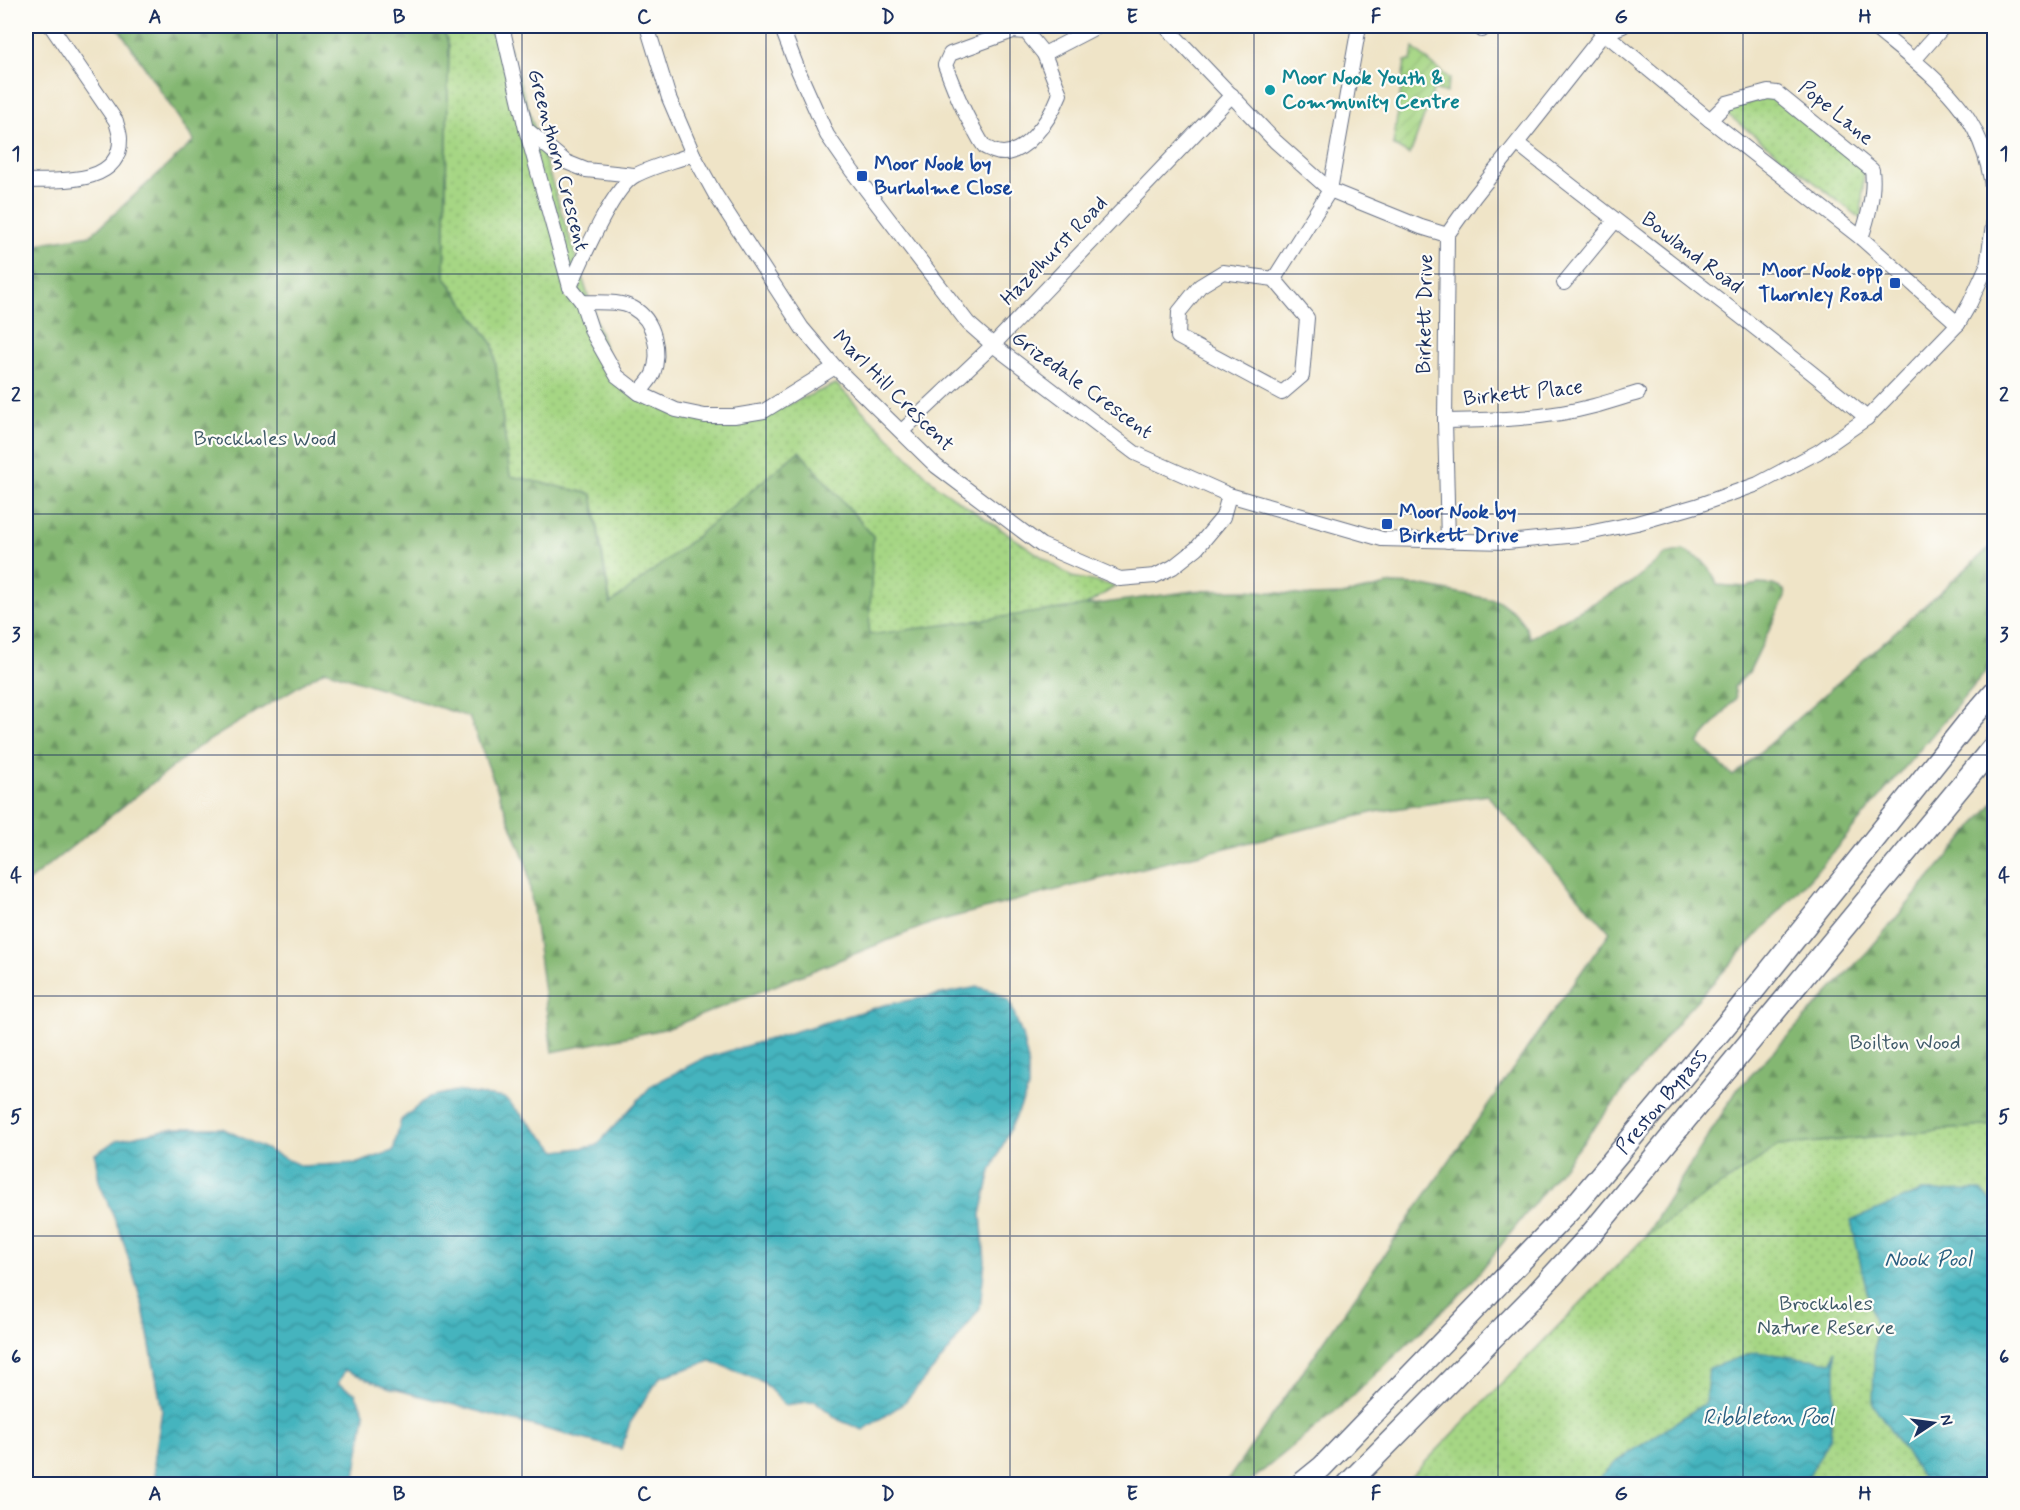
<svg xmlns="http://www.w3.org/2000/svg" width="2020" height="1510" font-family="Mynerve,sans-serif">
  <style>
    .grass { fill: url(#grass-dots); stroke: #608271; stroke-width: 1.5 }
    .forest { fill: url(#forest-firs); stroke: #507368; stroke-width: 1.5 }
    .garden { fill: url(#garden-furrows); stroke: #608271; stroke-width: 1.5 }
    .water { fill: url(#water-waves); stroke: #30728e; stroke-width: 1.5 }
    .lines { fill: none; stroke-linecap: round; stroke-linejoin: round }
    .minor-casing { stroke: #656e83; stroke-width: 16 }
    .highway-casing { stroke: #656e83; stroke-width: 24 }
    .minor { stroke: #fff; stroke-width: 14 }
    .highway { stroke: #fff; stroke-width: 21 }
    .grid { fill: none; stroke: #1b2f5e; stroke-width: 1.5; stroke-opacity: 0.55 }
    .culture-dot { fill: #0f9aa8; stroke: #fdfcf7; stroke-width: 2 }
    .transit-dot { fill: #1a4fb4; stroke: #fdfcf7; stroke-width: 2 }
    .labels { text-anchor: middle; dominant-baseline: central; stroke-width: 4.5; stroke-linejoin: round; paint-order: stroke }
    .culture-label { font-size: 21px; font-weight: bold; fill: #0d838f; stroke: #fdfcf7; text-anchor: start }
    .street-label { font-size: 21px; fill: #1b2f5e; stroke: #fdfcf7 }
    .transit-label { font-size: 21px; font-weight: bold; fill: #164399; stroke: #fdfcf7; text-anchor: start }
    .park-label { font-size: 21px; fill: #3e5968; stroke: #fdfcf7 }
    .water-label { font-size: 22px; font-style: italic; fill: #295e80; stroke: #fdfcf7 }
    .neatline { fill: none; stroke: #1b2f5e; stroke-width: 2 }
    .grid-label { font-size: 20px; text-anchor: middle; font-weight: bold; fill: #1b2f5e }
  </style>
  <defs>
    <pattern id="grass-dots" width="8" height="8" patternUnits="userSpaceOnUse" patternTransform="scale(1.5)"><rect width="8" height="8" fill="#a6d684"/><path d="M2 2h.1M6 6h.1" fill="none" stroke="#8eb874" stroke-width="1.8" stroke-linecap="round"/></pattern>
    <pattern id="forest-firs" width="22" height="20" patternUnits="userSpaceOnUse" patternTransform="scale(1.5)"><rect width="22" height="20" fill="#84b772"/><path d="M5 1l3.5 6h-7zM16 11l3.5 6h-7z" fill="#6b9561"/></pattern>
    <pattern id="garden-furrows" width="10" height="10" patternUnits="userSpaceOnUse" patternTransform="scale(1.5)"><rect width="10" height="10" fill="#a6d684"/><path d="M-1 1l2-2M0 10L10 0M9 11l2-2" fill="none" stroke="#8eb874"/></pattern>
    <pattern id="water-waves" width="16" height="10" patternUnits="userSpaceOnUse" patternTransform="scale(1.5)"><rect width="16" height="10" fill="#44b4be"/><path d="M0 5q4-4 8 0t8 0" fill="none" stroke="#38939e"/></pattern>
  </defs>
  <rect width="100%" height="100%" fill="#fdfcf7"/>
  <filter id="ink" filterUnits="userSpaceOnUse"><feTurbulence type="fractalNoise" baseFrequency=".0167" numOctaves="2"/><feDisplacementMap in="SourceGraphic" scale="12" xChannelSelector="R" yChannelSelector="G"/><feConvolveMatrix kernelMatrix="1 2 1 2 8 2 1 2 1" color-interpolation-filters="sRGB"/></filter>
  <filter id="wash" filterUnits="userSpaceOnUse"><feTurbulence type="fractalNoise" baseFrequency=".008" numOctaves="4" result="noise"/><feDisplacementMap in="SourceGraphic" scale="24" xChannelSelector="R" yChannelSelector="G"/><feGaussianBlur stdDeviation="1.35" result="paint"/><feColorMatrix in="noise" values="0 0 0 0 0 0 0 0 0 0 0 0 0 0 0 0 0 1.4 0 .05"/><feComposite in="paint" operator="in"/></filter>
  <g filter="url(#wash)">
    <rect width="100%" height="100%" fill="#efe4c7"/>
    <!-- grass -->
    <g class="grass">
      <path d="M 442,26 L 502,26 L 607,355 L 632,397 L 734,428 L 836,384 L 938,487 L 1072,577 L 1116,586 L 1085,606 L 868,636 L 873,536 L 799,451 L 691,541 L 611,605 L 592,494 L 510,476 L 493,344 L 444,276 L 449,45 Z"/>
      <path d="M 1767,96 L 1776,99 L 1864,169 L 1861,219 L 1727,114 L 1727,110 Z"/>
      <path d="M 1994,1125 L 1994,1484 L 1404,1484 L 1645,1237 L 1778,1146 Z"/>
    </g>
    <!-- forest -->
    <g class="forest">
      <path d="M 117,26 L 442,26 L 449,45 L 444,276 L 493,344 L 510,476 L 592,494 L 610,604 L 691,541 L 799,451 L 873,536 L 869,635 L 1193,591 L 1248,590 L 1310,596 L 1342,595 L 1392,584 L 1419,585 L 1499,601 L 1515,613 L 1525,626 L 1530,638 L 1632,582 L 1666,554 L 1683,550 C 1703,560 1710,563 1717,585 L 1746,587 L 1758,584 L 1773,585 L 1784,590 L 1785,597 L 1749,672 L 1734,687 L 1736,698 L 1698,743 L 1733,776 L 1994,544 L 1994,662 L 1823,864 L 1684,1014 L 1467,1288 L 1345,1403 L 1247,1484 L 1225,1484 L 1544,1024 L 1610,932 L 1487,795 L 1375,812 L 1130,871 L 934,922 L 669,1028 L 552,1052 L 527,866 L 469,717 L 325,670 L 198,747 L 26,883 L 26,250 L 47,242 L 91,235 L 194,141 Z"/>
      <path d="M 1994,802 L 1994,1125 L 1778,1146 L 1645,1237 L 1737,1090 L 1868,951 Z"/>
    </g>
    <!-- garden -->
    <path class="garden" d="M 1413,48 L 1450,79 L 1446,93 L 1434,89 L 1410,155 L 1393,145 L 1405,61 L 1411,61 Z"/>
    <!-- water -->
    <g class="water">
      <path d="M 978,987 L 996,992 L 1010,1002 L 1022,1035 L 1028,1061 L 1028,1090 L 991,1171 L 981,1214 L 985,1261 L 980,1308 L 948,1352 L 903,1404 L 863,1430 L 839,1420 L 815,1401 L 785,1405 L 763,1382 L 711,1361 L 660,1377 L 630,1423 L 621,1449 L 390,1388 L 345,1370 L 338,1384 L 355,1393 L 365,1414 L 354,1484 L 156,1484 L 154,1462 L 162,1410 L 143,1307 L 122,1237 L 99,1182 L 95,1154 L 117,1140 L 174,1128 L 222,1128 L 301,1166 L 358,1163 L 393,1151 L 401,1120 L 429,1097 L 456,1091 L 505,1098 L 557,1151 L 596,1146 L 652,1085 L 702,1059 L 884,1005 Z"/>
      <path d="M 1980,1190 L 1994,1203 L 1994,1484 L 1926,1484 L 1873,1404 L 1875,1327 L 1851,1221 L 1921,1191 Z"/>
      <path d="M 1835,1350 L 1835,1387 L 1830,1437 L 1805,1484 L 1593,1484 L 1617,1461 L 1705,1403 L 1709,1368 L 1756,1352 L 1832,1362 Z"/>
    </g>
  </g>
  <g filter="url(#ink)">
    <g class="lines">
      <!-- minor casing -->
      <g class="minor-casing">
        <g id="minor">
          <path d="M 502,26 L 526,129 L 570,287 L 582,302 L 592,332 L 617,376 L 639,393 L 676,410 L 705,416 L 734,416 L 764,411 L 835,367"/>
          <path d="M 647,26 L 669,98 L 693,154 L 715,194 L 802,328 L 835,367 L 936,466 L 1041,545 L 1120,579 L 1155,576 L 1173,567 L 1197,548 L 1223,517 L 1229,495"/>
          <path d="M 781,26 L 798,70 L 827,135 L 852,171 L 968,323 L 993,345 L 1135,453 L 1229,495 L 1382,539 L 1507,542 L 1578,535 L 1637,523 L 1696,506 L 1758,484 L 1818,452 L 1867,418 L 1958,324 L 1970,303 L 1987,266 L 1994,219"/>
          <path d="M 1165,26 L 1275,141 L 1330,190 L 1421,227 L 1447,235"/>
          <path d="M 1596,26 L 1710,120 L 1861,238 L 1958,324"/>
          <path d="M 1872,26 C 1938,81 1988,111 1994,205"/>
          <path d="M 1482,30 L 1486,26"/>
          <path d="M 1013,31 L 1026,32 L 1044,54 L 1060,94 C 1051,117 1023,163 993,151 C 992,150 986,148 985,147 C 981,143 978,136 975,131 C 962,110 954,88 945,65 L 950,54 Z"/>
          <path d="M 1044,54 L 1098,26"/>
          <path d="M 1914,60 L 1944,26"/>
          <path d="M 1710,120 L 1727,103 L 1768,92 L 1777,93 L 1872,170 C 1875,192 1868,218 1861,238"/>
          <path d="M 526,129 L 566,162 L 586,170 L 634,175"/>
          <path d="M 1518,144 C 1634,236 1754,323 1867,418"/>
          <path d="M 26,181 C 57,180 121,186 120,139 C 120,133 117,126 116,121 L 51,26"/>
          <path d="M 1223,272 L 1274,279 L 1307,318 L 1302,376 L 1282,393 L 1178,337 L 1179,312 L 1200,286 Z"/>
          <path d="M 1274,279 L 1330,190 L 1359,26"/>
          <path d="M 1564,283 L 1615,221"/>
          <path d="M 570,287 C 581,262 613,186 636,175 C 653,166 675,161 693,154"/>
          <path d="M 582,302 C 598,303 619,300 633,308 C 655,320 661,352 653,374 C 650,381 643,387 639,393"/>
          <path d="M 1445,421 C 1494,420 1546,419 1594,406 C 1609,402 1624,397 1638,393"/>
          <path d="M 902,431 L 993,345 L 1232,95"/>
          <path d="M 1448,541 L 1445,421 L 1447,235 L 1474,197 L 1604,33 L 1623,26"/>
        </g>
      </g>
      <!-- highway casing -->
      <g class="highway-casing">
        <g id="highway">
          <path id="s1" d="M 1301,1484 L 1322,1467 L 1577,1203 L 1731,1019 L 1969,721 L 1994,692"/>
          <path d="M 1348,1484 L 1534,1296 L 1591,1234 L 1994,746"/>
        </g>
      </g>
      <!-- minor -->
      <use href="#minor" class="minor"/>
      <!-- highway -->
      <use href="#highway" class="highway"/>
    </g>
  </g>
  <!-- grid -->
  <path class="grid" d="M 277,26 L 277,1484M 522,26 L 522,1484M 766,26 L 766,1484M 1010,26 L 1010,1484M 1254,26 L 1254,1484M 1498,26 L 1498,1484M 1743,26 L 1743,1484M 26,274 L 1994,274M 26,514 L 1994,514M 26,755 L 1994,755M 26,996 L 1994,996M 26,1236 L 1994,1236"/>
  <!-- markers -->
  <circle class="culture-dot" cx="1270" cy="90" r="6"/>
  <g class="transit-dot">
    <rect x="856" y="170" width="12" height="12" rx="3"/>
    <rect x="1889" y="277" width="12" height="12" rx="3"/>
    <rect x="1381" y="518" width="12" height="12" rx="3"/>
  </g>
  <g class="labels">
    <!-- culture labels -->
    <g class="culture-label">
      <text x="1282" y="78">Moor Nook Youth &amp;<tspan x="1282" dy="24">Community Centre</tspan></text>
    </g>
    <!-- street labels -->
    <g class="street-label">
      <text transform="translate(1836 113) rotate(39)">Pope Lane</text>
      <text transform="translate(558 160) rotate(75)">Greenthorn Crescent</text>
      <text transform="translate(1054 251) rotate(-46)">Hazelhurst Road</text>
      <text transform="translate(1692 253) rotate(37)">Bowland Road</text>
      <text transform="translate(1425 314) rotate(-89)">Birkett Drive</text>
      <text transform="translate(1082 385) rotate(36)">Grizedale Crescent</text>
      <text transform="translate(893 391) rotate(45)">Marl Hill Crescent</text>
      <text transform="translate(1523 393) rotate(-6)">Birkett Place</text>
      <text stroke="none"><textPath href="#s1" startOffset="526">Preston Bypass</textPath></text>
    </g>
    <!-- transit labels -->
    <g class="transit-label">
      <text x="874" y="164">Moor Nook by<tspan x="874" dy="24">Burholme Close</tspan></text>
      <text x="1883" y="271" text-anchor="end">Moor Nook opp<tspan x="1883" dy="24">Thornley Road</tspan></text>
      <text x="1399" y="512">Moor Nook by<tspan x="1399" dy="24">Birkett Drive</tspan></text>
    </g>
    <!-- park labels -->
    <g class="park-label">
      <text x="265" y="439">Brockholes Wood</text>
      <text x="1905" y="1043">Boilton Wood</text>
      <text x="1826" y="1304">Brockholes<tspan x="1826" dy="24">Nature Reserve</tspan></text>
    </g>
    <!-- water labels -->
    <g class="water-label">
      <text x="1928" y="1260">Nook Pool</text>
      <text x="1768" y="1418">Ribbleton Pool</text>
    </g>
  </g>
  <!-- margin -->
  <rect width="2020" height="1510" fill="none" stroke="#fdfcf7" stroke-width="66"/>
  <!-- north arrow -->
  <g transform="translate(1933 1423) rotate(77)" stroke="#fdfcf7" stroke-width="4.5" paint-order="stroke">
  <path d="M0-4.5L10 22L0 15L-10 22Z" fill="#1b2f5e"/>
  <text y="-9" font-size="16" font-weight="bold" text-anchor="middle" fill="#1b2f5e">N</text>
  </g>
  <rect x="33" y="33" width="1954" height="1444" class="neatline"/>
  <g class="grid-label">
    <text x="155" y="23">A</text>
    <text x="399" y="23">B</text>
    <text x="644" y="23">C</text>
    <text x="888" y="23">D</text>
    <text x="1132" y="23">E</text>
    <text x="1376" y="23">F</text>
    <text x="1621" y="23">G</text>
    <text x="1865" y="23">H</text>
    <text x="16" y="160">1</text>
    <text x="2004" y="160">1</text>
    <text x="16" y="401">2</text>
    <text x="2004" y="401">2</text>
    <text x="16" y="641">3</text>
    <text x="2004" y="641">3</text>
    <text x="16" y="882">4</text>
    <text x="2004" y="882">4</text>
    <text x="16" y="1123">5</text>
    <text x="2004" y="1123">5</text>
    <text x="16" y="1363">6</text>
    <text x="2004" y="1363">6</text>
    <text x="155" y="1500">A</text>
    <text x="399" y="1500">B</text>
    <text x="644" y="1500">C</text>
    <text x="888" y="1500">D</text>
    <text x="1132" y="1500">E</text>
    <text x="1376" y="1500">F</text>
    <text x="1621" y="1500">G</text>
    <text x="1865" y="1500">H</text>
  </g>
</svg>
